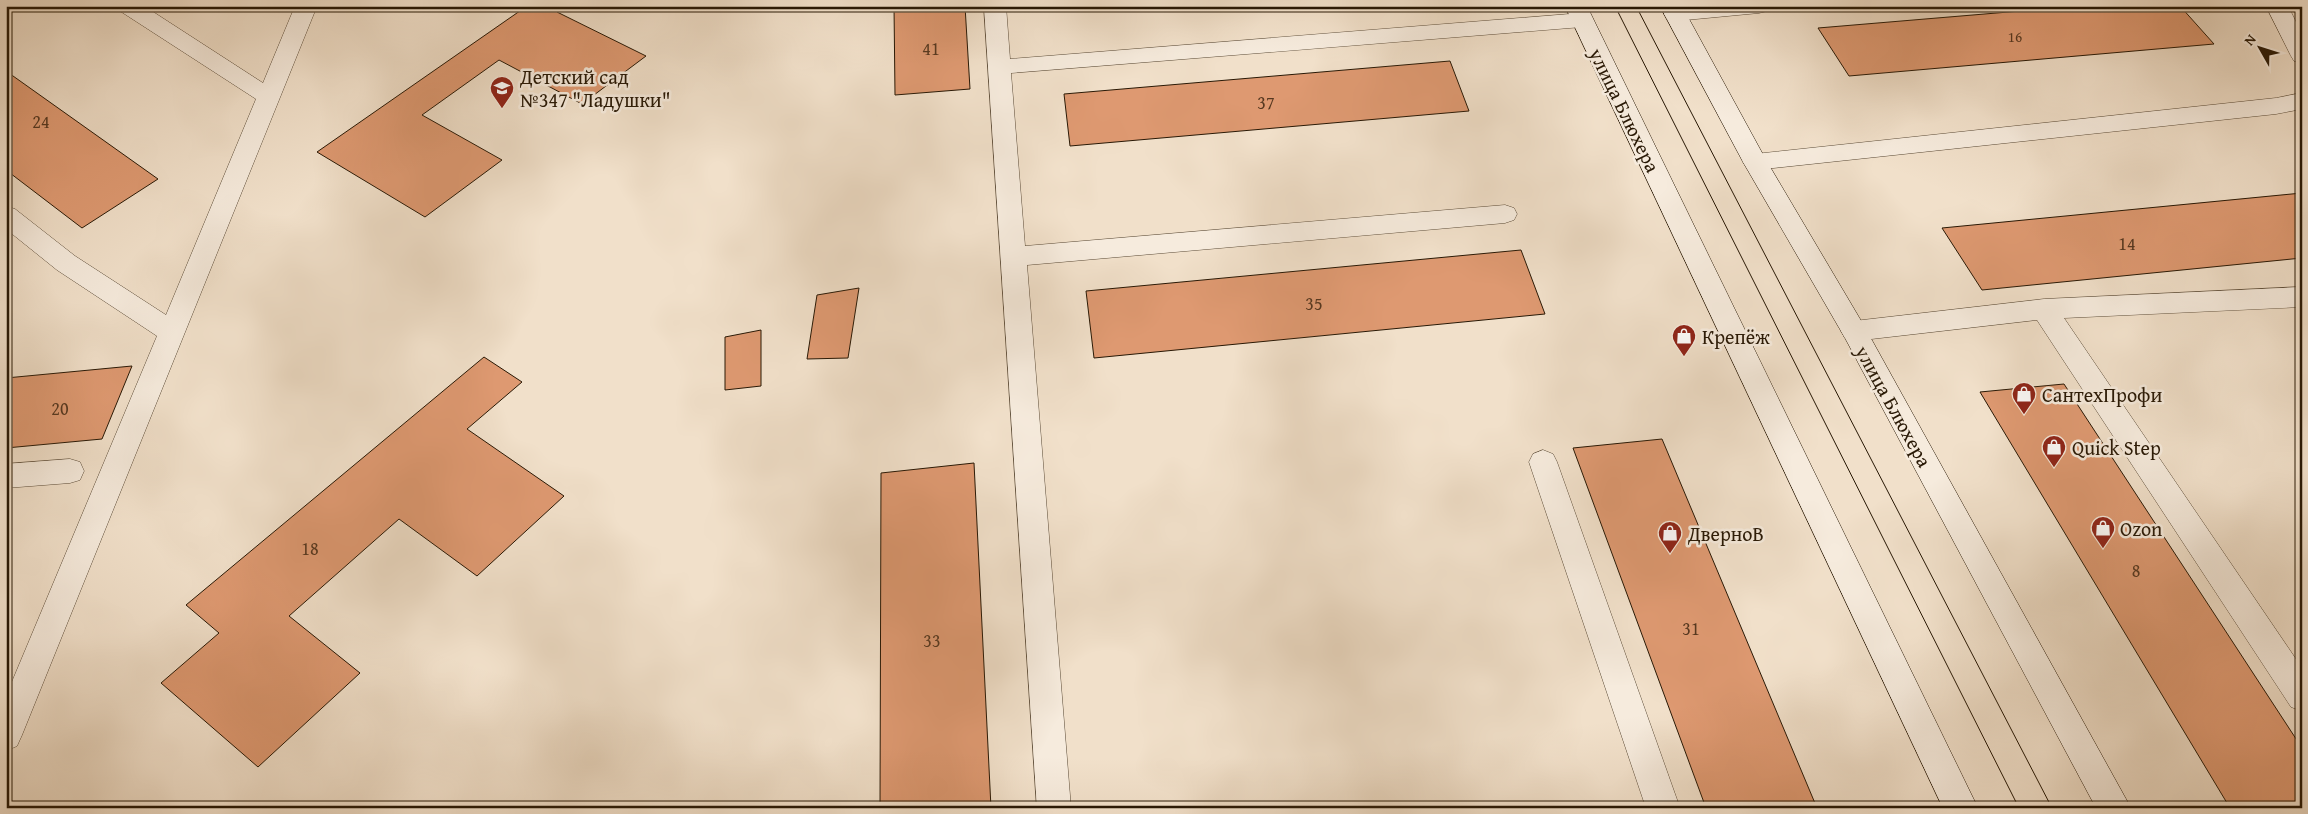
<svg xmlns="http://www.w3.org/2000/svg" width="2308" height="814" font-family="'Gentium Book Plus',serif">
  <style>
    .building { fill: #de9971; stroke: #281805 }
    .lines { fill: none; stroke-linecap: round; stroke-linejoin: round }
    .lane-casing { stroke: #5a4a36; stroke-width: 1 }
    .secondary-casing { stroke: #281805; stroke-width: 1 }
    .lane { fill: #f6ebdd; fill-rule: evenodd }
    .secondary { fill: #f6ebdd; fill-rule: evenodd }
    .tram { stroke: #281805; stroke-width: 1 }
    .labels { text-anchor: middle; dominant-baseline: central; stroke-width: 5; stroke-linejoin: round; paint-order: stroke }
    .far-number-label { font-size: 15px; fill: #563820 }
    .number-label { font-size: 18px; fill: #563820 }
    .poi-label { font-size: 20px; fill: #281805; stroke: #f6ebdd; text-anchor: start }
    .street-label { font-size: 20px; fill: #281805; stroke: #f6ebdd }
  </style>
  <rect width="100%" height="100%" fill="#f1e0ca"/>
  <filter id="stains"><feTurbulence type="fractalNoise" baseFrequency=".004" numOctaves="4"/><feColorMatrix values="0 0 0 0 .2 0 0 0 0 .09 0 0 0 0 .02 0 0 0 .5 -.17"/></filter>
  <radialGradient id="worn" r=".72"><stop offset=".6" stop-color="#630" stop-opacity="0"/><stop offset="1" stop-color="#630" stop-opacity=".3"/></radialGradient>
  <!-- building -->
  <g class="building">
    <path d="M 527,6 L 565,6 L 557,12 L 646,56 L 582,104 L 499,60 L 422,115 L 502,160 L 425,217 L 317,152 Z"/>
    <path d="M 894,6 L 965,6 L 970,89 L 895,95 Z"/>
    <path d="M 2080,6 L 2180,6 L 2214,44 L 1849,76 L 1818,28 Z"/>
    <path d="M 1450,61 L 1469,111 L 1070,146 L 1064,94 Z"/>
    <path d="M 6,71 L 158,179 L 82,228 L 6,170 Z"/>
    <path d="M 2302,193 L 2302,258 L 1982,290 L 1942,228 Z"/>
    <path d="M 1521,250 L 1545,314 L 1094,358 L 1086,291 Z"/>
    <path d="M 859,288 L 848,358 L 807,359 L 817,295 Z"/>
    <path d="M 761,330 L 761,386 L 725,390 L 725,337 Z"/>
    <path d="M 484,357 L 522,382 L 467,429 L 564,496 L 477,576 L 399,519 L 289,616 L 360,673 L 258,767 L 161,683 L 219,633 L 186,605 Z"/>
    <path d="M 132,366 L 102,439 L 6,448 L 6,378 Z"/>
    <path d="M 2064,384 L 2302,748 L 2302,808 L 2230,808 L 1980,392 Z"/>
    <path d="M 1662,439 L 1817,808 L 1706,808 L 1573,448 Z"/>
    <path d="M 974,463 L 991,808 L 880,808 L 881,473 Z"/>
  </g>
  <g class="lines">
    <!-- lane casing -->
    <g class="lane-casing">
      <g id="lane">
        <path d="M 117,6 L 144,6 L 263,83 L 295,6 L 317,6 L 22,735 L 17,746 L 6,751 L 6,696 L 157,336 L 57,270 L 6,229 L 6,206 L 15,209 L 75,256 L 166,315 L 256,99 L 120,11 Z"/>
        <path d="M 984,6 L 1006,6 L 1010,59 L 1582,13 L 1590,15 L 1593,20 L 1590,25 L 1582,27 L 1011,73 L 1025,246 L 1505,205 L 1514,208 L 1517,214 L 1514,220 L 1505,223 L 1027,265 L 1071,808 L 1037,808 Z"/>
        <path d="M 1683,6 L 1770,6 L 1767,11 L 1759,13 L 1675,21 L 1667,19 L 1664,14 L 1667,9 Z"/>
        <path d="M 2266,6 L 2288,6 L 2302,34 L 2302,63 L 2294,61 L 2291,56 Z"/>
        <path d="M 2302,93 L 2302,109 L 2276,114 L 1755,170 L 1747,168 L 1743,162 L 1747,156 L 1755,154 L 2276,98 Z"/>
        <path d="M 2302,287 L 2302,307 L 2064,318 L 2302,668 L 2302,711 L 2291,707 L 2037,320 L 1854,341 L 1845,338 L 1841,331 L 1845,324 L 1854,321 L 2044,299 Z"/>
        <path d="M 1543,450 L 1553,454 L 1557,462 L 1680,808 L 1646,808 L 1529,462 L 1533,454 Z"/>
        <path d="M 70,459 L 80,462 L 84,471 L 80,480 L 70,483 L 6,488 L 6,464 Z"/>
      </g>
    </g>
    <!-- secondary casing -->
    <g class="secondary-casing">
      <g id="secondary">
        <path d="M 1565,6 L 1587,6 L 1978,808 L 1943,808 Z"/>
        <path d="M 1660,6 L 1682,6 L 1766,160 L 1863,324 L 2131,808 L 2096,808 L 1845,338 L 1743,162 Z"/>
      </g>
    </g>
    <!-- lane -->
    <use href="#lane" class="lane"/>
    <!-- secondary -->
    <use href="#secondary" class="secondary"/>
    <!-- tram -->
    <g class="tram">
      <path d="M 1615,6 L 2019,808"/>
      <path d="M 1636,6 L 2052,808"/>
    </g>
  </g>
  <!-- icons -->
  <defs>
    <g id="school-pin" transform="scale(1.25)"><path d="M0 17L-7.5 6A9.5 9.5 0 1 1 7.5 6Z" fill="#8f2418" stroke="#f6ebdd"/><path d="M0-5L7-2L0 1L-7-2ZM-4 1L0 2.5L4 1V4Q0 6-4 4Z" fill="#fff"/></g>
    <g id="shop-pin" transform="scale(1.25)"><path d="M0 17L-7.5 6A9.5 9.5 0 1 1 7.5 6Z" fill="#8f2418" stroke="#f6ebdd"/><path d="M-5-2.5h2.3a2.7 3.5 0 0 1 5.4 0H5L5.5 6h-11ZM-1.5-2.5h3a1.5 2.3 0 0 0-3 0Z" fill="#fff"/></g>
  </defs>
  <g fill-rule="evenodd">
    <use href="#school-pin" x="502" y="88"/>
    <use href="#shop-pin" x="1684" y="336"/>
    <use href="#shop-pin" x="2024" y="394"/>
    <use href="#shop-pin" x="2054" y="447"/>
    <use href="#shop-pin" x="2103" y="528"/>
    <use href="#shop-pin" x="1670" y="533"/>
  </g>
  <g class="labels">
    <!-- far-number labels -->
    <g class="far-number-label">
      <text x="2015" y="36">16</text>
    </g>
    <!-- number labels -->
    <g class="number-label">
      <text x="931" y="48">41</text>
      <text x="1266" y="102">37</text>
      <text x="41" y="121">24</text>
      <text x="2127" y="243">14</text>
      <text x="1314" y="303">35</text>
      <text x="60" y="408">20</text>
      <text x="310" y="548">18</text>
      <text x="2136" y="570">8</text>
      <text x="1691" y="628">31</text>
      <text x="932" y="640">33</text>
    </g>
    <!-- poi labels -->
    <g class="poi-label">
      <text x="520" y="76">Детский сад<tspan x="520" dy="23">№347 "Ладушки"</tspan></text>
      <text x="1702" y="336">Крепёж</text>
      <text x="2042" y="394">СантехПрофи</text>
      <text x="2072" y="447">Quick Step</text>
      <text x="2120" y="528">Ozon</text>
      <text x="1688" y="533">ДверноВ</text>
    </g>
    <!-- street labels -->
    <g class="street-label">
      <text transform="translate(1625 110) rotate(64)">улица Блюхера</text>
      <text transform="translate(1894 406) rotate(61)">улица Блюхера</text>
    </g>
  </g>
  <!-- margin -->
  <rect width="2308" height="814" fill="none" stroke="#f1e0ca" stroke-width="25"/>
  <rect x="8" y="8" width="2293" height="799" fill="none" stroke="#281805" stroke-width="2.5"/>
  <rect x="12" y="12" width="2283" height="789" fill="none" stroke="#281805"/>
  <!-- north arrow -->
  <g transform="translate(2260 48) rotate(309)" stroke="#f6ebdd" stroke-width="4" paint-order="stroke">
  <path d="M0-4L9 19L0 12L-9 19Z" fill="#281805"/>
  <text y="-8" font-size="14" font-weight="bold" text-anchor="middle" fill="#281805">N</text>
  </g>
  <rect width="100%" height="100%" filter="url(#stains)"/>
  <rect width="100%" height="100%" fill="url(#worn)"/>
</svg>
